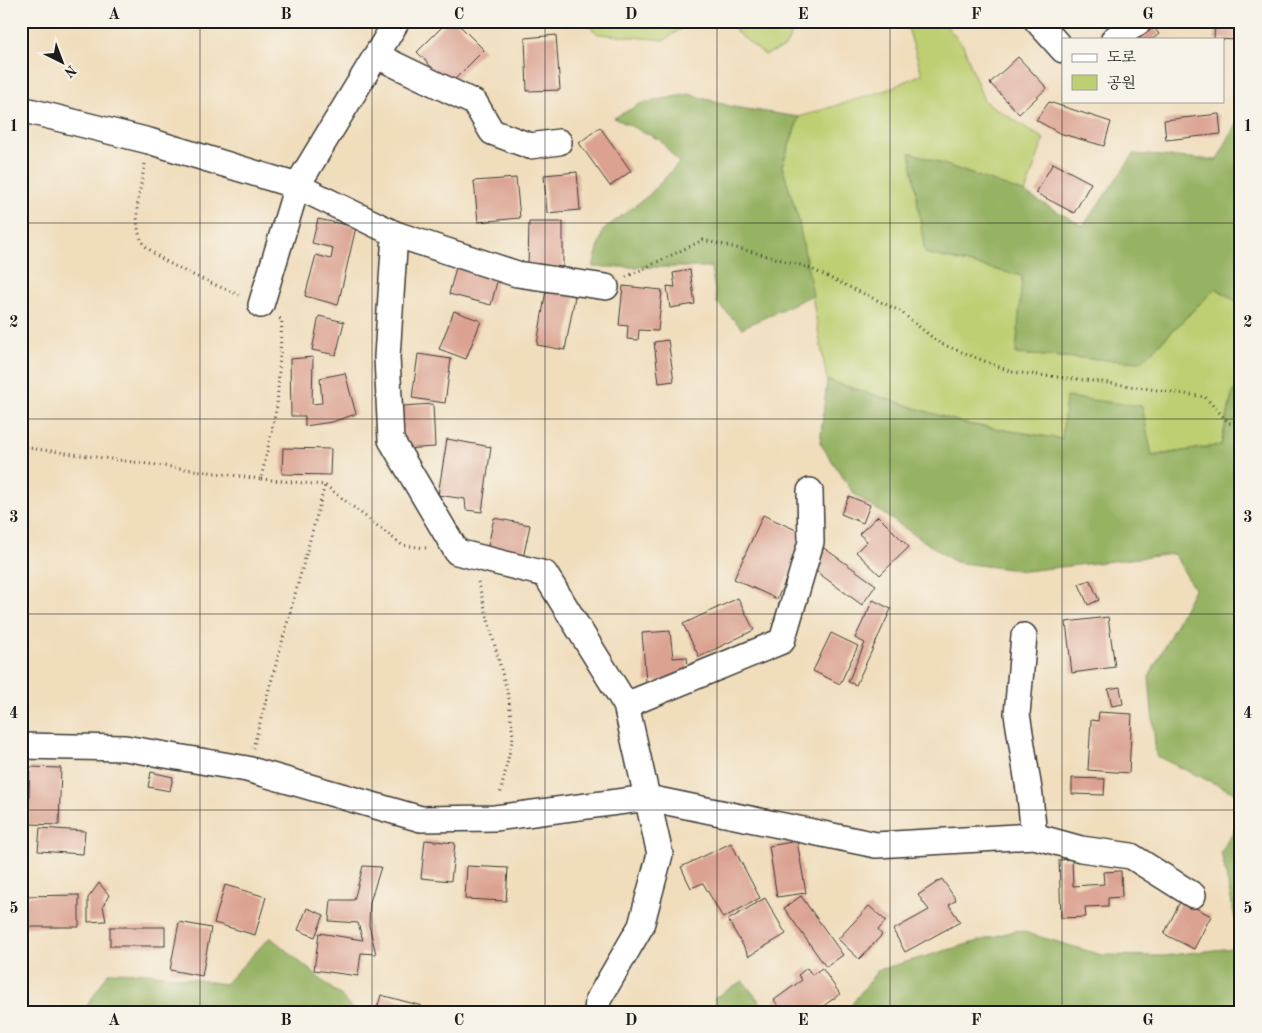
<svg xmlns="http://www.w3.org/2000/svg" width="1262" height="1033" font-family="'Old Standard TT','Noto Serif KR',serif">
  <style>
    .green { fill: #bdcf72; stroke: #6c7647 }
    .forest { fill: #96b264; stroke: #596740 }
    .building { fill: #dba291 }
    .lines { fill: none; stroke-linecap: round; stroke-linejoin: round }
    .minor-casing { stroke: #3c3934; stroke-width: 28 }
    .path { stroke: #3c3934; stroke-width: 3; stroke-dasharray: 1 4; stroke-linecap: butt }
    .minor { stroke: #fff; stroke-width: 25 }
    .grid { fill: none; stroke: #1c1c1c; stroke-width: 1; stroke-opacity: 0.55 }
    .neatline { fill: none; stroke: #1c1c1c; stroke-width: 2 }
    .grid-label { font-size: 16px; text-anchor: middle; font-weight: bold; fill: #1c1c1c }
  </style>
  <rect width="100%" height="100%" fill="#f7f3e8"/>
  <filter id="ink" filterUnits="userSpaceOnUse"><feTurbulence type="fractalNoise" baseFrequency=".02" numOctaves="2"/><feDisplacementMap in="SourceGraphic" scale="10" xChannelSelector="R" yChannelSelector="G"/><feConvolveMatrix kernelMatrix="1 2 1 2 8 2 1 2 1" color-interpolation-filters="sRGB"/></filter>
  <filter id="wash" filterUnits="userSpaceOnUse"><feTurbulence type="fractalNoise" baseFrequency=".0096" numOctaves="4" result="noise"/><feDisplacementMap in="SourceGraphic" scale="20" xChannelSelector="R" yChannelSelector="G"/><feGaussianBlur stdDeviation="1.12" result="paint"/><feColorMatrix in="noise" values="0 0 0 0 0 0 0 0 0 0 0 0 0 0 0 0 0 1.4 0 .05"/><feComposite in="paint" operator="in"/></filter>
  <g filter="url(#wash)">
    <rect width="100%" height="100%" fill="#f0ddbc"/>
    <!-- green -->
    <g class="green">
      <path d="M 584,21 L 692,21 L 665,40 L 598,34 Z"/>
      <path d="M 748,21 L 799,21 L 785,47 L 765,55 L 735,31 Z"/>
      <path d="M 906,21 L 942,21 L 963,45 L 984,101 L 1044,139 L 1025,193 L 911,153 L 925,253 L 1023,276 L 1016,354 L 1141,362 L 1216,288 L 1241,305 L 1241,381 L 1232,395 L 1221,445 L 1151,456 L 1142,407 L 1062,439 L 966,424 L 827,380 L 798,218 L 782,166 L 799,117 L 886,90 L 922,74 Z"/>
    </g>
    <!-- forest -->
    <g class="forest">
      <path d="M 689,94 L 733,107 L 799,117 L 782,166 L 798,218 L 813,295 L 742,328 L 717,303 L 711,267 L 593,267 L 603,230 L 649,195 L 679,163 L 660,140 L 614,118 L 642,103 Z"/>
      <path d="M 1241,114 L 1241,305 L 1216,288 L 1141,362 L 1016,354 L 1022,276 L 925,253 L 910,152 L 1025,193 L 1083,226 L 1134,154 L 1217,160 Z"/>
      <path d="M 827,380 L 966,424 L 1062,439 L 1066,397 L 1142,406 L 1152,456 L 1221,445 L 1232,395 L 1241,381 L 1241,796 L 1156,756 L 1149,677 L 1194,589 L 1174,554 L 1025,571 L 955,562 L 854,494 L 820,443 Z"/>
      <path d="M 1241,818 L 1241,946 L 1221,852 Z"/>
      <path d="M 1017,930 L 1102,955 L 1163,956 L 1241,947 L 1241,1012 L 846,1012 L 878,970 Z"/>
      <path d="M 270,937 L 341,996 L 355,1012 L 83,1012 L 109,972 L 150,973 L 225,984 Z"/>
      <path d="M 743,981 L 768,1012 L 719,1012 L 714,998 Z"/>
    </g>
    <g id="blocks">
      <!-- building -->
      <g class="building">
        <path d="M 448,21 L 455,21 L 484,50 L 449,85 L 417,52 Z"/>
        <path d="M 1215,21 L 1241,21 L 1241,40 L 1214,39 Z"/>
        <path d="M 1151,24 L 1159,34 L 1153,39 L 1130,39 Z"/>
        <path d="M 556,35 L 560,90 L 527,91 L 525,38 Z"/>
        <path d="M 1018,57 L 1047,88 L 1019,114 L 990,83 Z"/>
        <path d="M 1049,102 L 1111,122 L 1104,146 L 1059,133 L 1036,120 Z"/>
        <path d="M 1219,114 L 1221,134 L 1166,140 L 1164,120 Z"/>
        <path d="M 600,127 L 631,171 L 610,186 L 579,143 Z"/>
        <path d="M 1053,163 L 1091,183 L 1074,213 L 1036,193 Z"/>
        <path d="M 577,172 L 580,210 L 547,213 L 544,175 Z"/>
        <path d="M 516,178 L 520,218 L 478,222 L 474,181 Z"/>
        <path d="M 318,219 L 356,227 L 338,305 L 305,296 L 316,255 L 331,259 L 333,248 L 312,243 Z"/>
        <path d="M 529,222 L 563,222 L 563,267 L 528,267 Z"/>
        <path d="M 456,267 L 498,278 L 491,305 L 449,294 Z"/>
        <path d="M 690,270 L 695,304 L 670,308 L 667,286 L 675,287 L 673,273 Z"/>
        <path d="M 623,286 L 662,290 L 658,331 L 639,330 L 638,340 L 627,339 L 628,326 L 619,325 Z"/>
        <path d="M 546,290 L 575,296 L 565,350 L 537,345 Z"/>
        <path d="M 454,311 L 481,321 L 466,359 L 439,349 Z"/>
        <path d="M 319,316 L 344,322 L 336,355 L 312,350 Z"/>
        <path d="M 668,340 L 674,381 L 659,383 L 654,342 Z"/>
        <path d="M 418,354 L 451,359 L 445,403 L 412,398 Z"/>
        <path d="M 313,357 L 312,404 L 322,403 L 320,378 L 345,373 L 356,414 L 332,422 L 305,426 L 305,416 L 291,416 L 290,359 Z"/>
        <path d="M 433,404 L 435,447 L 404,449 L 402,406 Z"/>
        <path d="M 447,439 L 491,447 L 482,512 L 466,510 L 465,499 L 438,495 Z"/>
        <path d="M 283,448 L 331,449 L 330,475 L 282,474 Z"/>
        <path d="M 849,496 L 870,505 L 863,523 L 841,514 Z"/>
        <path d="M 763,515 L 807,535 L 777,599 L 734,579 Z"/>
        <path d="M 878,516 L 909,547 L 880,575 L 856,552 L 867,541 L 859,534 Z"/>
        <path d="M 494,518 L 530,525 L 523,558 L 487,551 Z"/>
        <path d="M 824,548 L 876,585 L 862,605 L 810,567 Z"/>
        <path d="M 1090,580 L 1099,600 L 1088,605 L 1079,584 Z"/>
        <path d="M 738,598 L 754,630 L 699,657 L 683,624 Z"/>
        <path d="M 873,600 L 891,609 L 856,685 L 848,682 L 865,643 L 855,638 Z"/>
        <path d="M 1108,617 L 1115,667 L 1072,673 L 1066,622 Z"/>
        <path d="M 670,631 L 673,658 L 687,657 L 689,677 L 646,682 L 642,633 Z"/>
        <path d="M 831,633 L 858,646 L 840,684 L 813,671 Z"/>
        <path d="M 1120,687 L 1123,704 L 1112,706 L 1108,689 Z"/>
        <path d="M 1099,712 L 1132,714 L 1129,773 L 1088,770 L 1091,720 L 1098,721 Z"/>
        <path d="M 30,767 L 61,768 L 59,825 L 28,824 Z"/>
        <path d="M 151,772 L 173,777 L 170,791 L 148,787 Z"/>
        <path d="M 1072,778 L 1105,779 L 1104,795 L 1072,794 Z"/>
        <path d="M 40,828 L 85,831 L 83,854 L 38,851 Z"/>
        <path d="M 425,840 L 455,843 L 451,881 L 421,878 Z"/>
        <path d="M 797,841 L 806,893 L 777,897 L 769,846 Z"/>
        <path d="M 731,843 L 760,898 L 723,918 L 703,883 L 691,888 L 681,867 Z"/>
        <path d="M 1072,859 L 1073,886 L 1104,884 L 1103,872 L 1121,871 L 1122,897 L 1108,898 L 1108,906 L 1085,907 L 1086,917 L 1061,918 L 1059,860 Z"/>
        <path d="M 363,866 L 381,867 L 370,902 L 369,925 L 376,954 L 361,953 L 358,976 L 314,970 L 319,933 L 363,940 L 358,923 L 329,921 L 331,900 L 354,900 Z"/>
        <path d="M 467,866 L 508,868 L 506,901 L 465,899 Z"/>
        <path d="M 942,879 L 956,900 L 949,905 L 960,922 L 905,952 L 893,930 L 929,910 L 918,895 Z"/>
        <path d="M 99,883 L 109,895 L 103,906 L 106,921 L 88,922 L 88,898 Z"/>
        <path d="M 225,885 L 266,897 L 255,935 L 214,923 Z"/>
        <path d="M 79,895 L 79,927 L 21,927 L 21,896 Z"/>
        <path d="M 801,896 L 843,955 L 826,967 L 784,908 Z"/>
        <path d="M 765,898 L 786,934 L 749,956 L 728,920 Z"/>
        <path d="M 1181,900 L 1211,916 L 1194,949 L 1164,934 Z"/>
        <path d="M 869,906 L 886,921 L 878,930 L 882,935 L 859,959 L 838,939 Z"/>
        <path d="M 307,908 L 324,915 L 315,937 L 298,930 Z"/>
        <path d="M 179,922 L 211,928 L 202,976 L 170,970 Z"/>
        <rect x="110" y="927" width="55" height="19"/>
        <path d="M 807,968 L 812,975 L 822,968 L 840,994 L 815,1012 L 783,1012 L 774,1000 L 802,980 L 798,975 Z"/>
        <path d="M 381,995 L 422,1006 L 420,1012 L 376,1012 Z"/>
      </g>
    </g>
  </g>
  <g filter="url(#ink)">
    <use href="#blocks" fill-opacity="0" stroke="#3c3934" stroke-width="1"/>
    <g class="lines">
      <!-- minor casing -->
      <g class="minor-casing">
        <g id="minor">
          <path d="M 1037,21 L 1063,50"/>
          <path d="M 1114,39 L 1140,21"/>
          <path d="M 377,56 L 475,103 L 492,132 L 530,146 L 559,142"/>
          <path d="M 21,109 L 149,141 L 297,186 L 397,21"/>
          <path d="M 395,234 L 387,357 L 391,440 L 457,552 L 545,574 L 626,705 L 660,854 L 641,926 L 598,1000 L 597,1012"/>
          <path d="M 261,305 L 297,186 L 395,234 L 517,274 L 606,287"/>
          <path d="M 1024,636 L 1017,714 L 1030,796 L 1034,836"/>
          <path d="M 626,705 L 782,641 L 811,542 L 810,491"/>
          <path d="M 21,746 L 125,748 L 247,769 L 421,819 L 495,818 L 648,798 L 876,845 L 1034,836 L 1081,849 L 1131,856 L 1193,895"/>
        </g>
      </g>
      <!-- path -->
      <g class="path">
        <path d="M 145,164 C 141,185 132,218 141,239 C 149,260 217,285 239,295"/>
        <path d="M 626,277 L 703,240 L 753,252 L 807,267 L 900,311 L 939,343 L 1012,372 L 1102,382 L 1205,397 L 1229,423 L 1241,425"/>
        <path d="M 21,447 L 261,479 L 277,406 L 282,320 L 279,318"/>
        <path d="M 261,479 L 325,485 L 402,545 L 426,548"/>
        <path d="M 478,582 L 509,699 L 513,737 L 500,795"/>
        <path d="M 253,748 L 325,485"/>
      </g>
      <!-- minor -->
      <use href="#minor" class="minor"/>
    </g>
  </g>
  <!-- grid -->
  <path class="grid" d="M 200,21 L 200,1012M 372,21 L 372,1012M 545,21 L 545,1012M 717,21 L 717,1012M 890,21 L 890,1012M 1062,21 L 1062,1012M 21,223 L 1241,223M 21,419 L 1241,419M 21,614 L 1241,614M 21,810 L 1241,810"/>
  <!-- margin -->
  <rect width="1262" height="1033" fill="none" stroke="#f7f3e8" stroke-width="55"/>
  <!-- legend -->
  <rect x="1062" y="38" width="162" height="65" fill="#f7f3e8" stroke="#9f9d96"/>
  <rect x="1072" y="54" width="25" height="8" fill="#ffffff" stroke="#9f9d96"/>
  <text x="1107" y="62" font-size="15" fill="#1c1c1c">도로</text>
  <rect x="1072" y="75" width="25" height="15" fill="#bdcf72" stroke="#9f9d96"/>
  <text x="1107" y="88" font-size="15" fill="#1c1c1c">공원</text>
  <!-- north arrow -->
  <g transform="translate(62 62) rotate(138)" stroke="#f7f3e8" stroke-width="4" paint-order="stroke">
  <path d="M0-4L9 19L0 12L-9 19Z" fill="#1c1c1c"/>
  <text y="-8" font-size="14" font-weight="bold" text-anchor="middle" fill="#1c1c1c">N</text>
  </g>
  <rect x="28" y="28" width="1206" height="978" class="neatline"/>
  <g class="grid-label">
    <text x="114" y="19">A</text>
    <text x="286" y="19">B</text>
    <text x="459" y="19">C</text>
    <text x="631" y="19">D</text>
    <text x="803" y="19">E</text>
    <text x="976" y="19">F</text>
    <text x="1148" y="19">G</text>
    <text x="14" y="131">1</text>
    <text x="1248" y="131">1</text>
    <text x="14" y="327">2</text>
    <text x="1248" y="327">2</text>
    <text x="14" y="522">3</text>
    <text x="1248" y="522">3</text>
    <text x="14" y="718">4</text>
    <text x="1248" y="718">4</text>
    <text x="14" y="913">5</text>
    <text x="1248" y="913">5</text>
    <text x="114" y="1025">A</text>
    <text x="286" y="1025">B</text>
    <text x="459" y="1025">C</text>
    <text x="631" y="1025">D</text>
    <text x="803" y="1025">E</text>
    <text x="976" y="1025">F</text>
    <text x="1148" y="1025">G</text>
  </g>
</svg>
